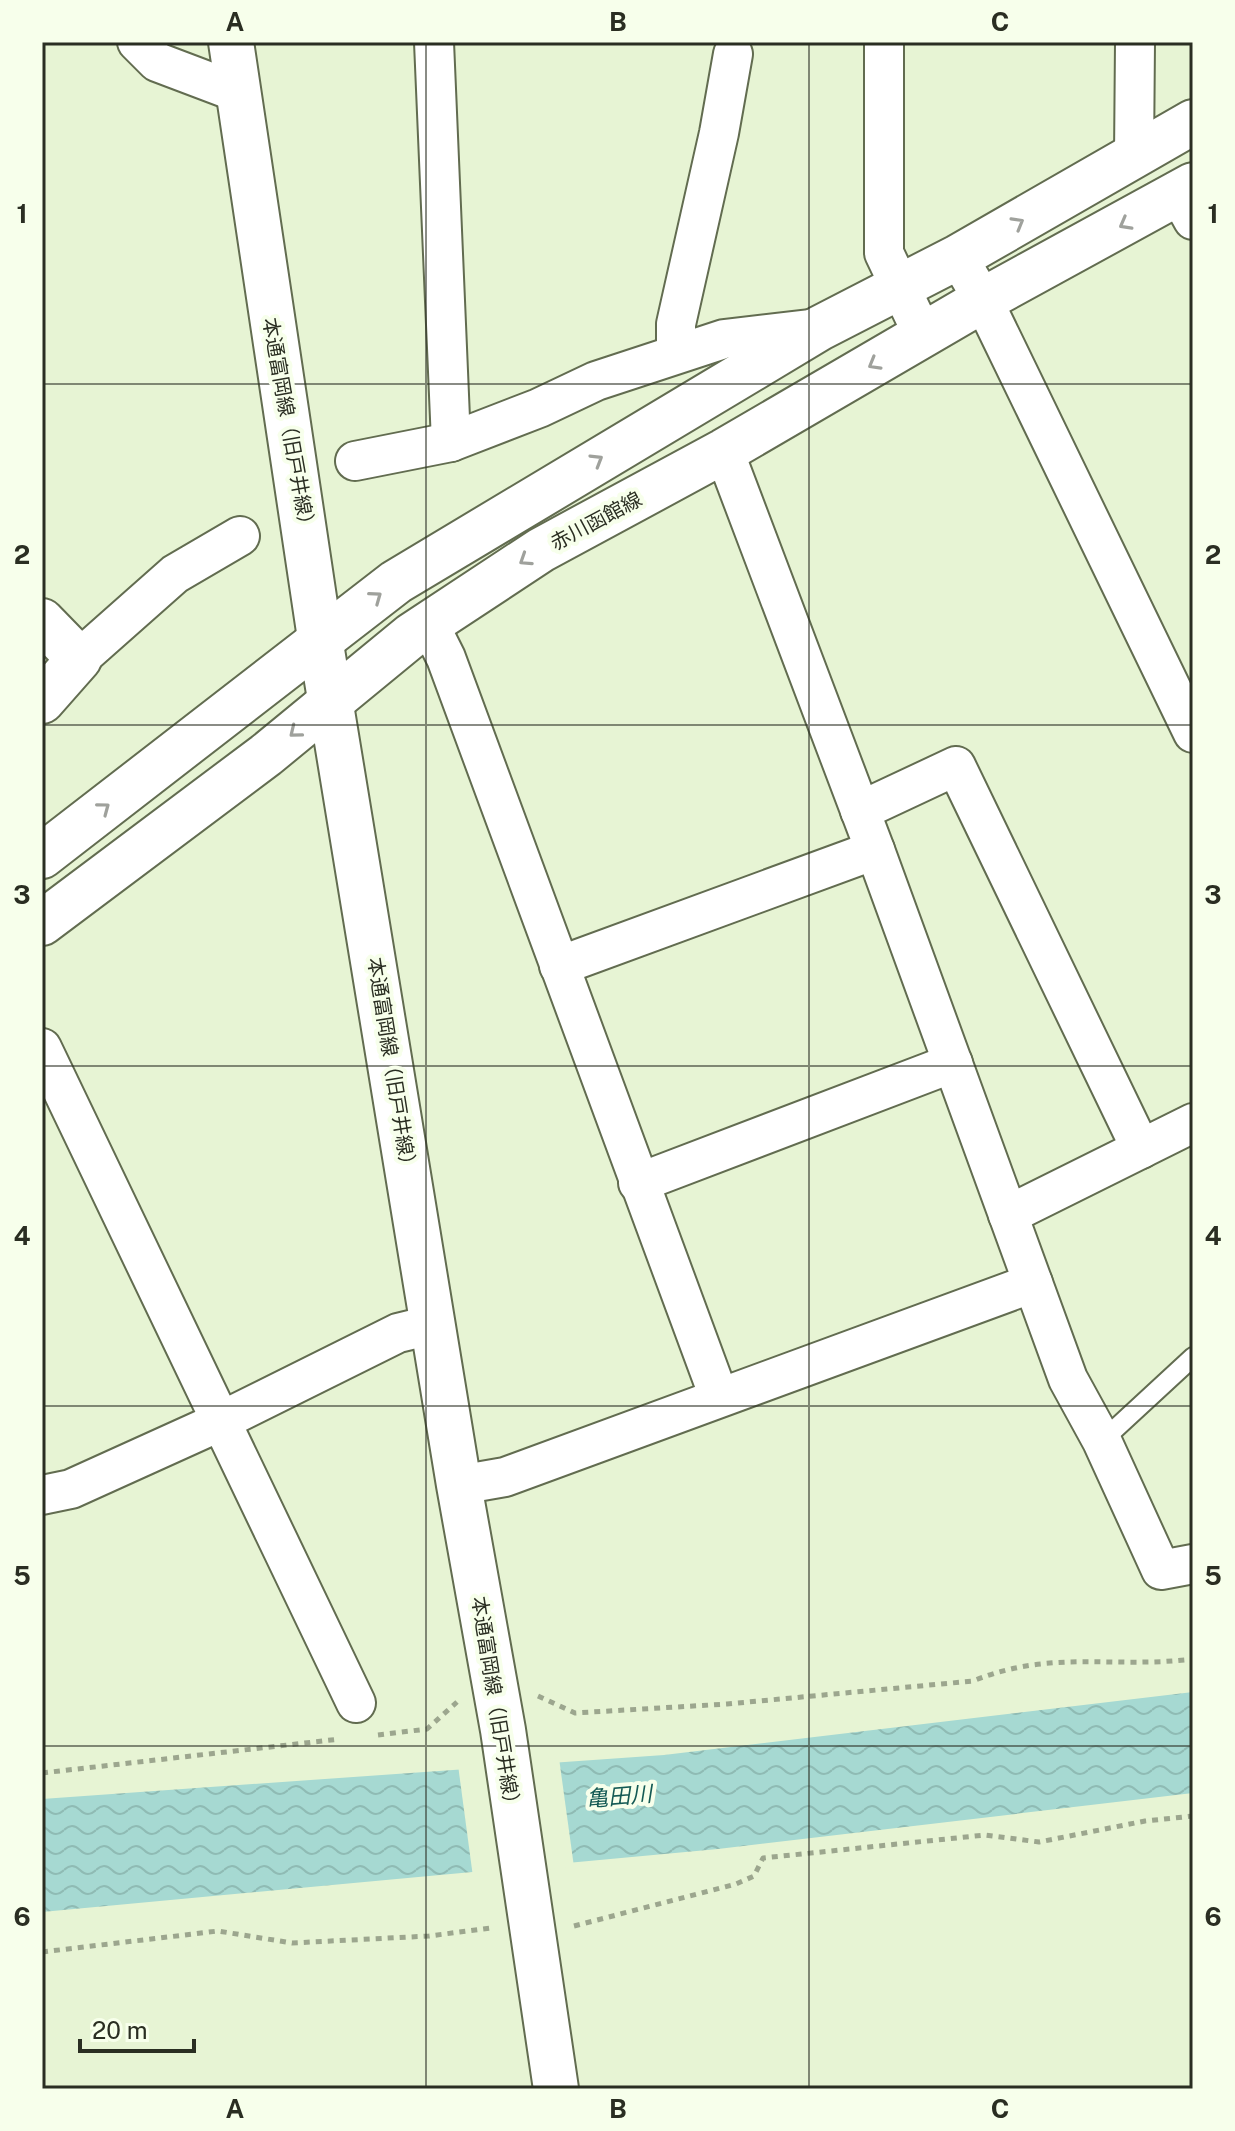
<svg xmlns="http://www.w3.org/2000/svg" width="1235" height="2131" font-family="'Public Sans','Noto Sans JP',sans-serif">
  <style>
    .water { fill: url(#water-waves) }
    .pier { fill: #e7f4d4 }
    .lines { fill: none; stroke-linecap: round; stroke-linejoin: round }
    .lane-casing { stroke: #626c50; stroke-width: 22 }
    .street-casing { stroke: #626c50; stroke-width: 42 }
    .secondary-casing { stroke: #626c50; stroke-width: 48 }
    .path { stroke: #9ca68e; stroke-width: 5; stroke-dasharray: 6 6; stroke-linecap: butt }
    .lane { stroke: #fff; stroke-width: 18 }
    .street { stroke: #fff; stroke-width: 38 }
    .secondary { stroke: #fff; stroke-width: 44 }
    .oneway { stroke: #9fa19c }
    .grid { fill: none; stroke: #2a2e22; stroke-width: 2; stroke-opacity: 0.55 }
    .labels { text-anchor: middle; dominant-baseline: central; stroke-width: 8; stroke-linejoin: round; paint-order: stroke }
    .street-label { font-size: 20px; fill: #2a2e22; stroke: #f7ffeb }
    .water-label { font-size: 22px; font-style: italic; fill: #145a54; stroke: #f7ffeb }
    .neatline { fill: none; stroke: #2a2e22; stroke-width: 3 }
    .grid-label { font-size: 26px; text-anchor: middle; font-weight: bold; fill: #2a2e22 }
  </style>
  <defs>
    <pattern id="water-waves" width="16" height="10" patternUnits="userSpaceOnUse" patternTransform="scale(2)"><rect width="16" height="10" fill="#a6d9d2"/><path d="M0 5q4-4 8 0t8 0" fill="none" stroke="#8fbbb4"/></pattern>
  </defs>
  <rect width="100%" height="100%" fill="#e7f4d4"/>
  <!-- water -->
  <path class="water" d="M 1193,1692 L 1193,1793 L 718,1849 L 42,1912 L 42,1799 L 664,1755 Z"/>
  <!-- pier -->
  <path class="pier" d="M 559,1758 L 574,1867 L 473,1877 L 458,1765 Z"/>
  <g class="lines">
    <!-- lane casing -->
    <g class="lane-casing">
      <path id="lane" d="M 1102,1441 L 1193,1357"/>
    </g>
    <!-- street casing -->
    <g class="street-casing">
      <g id="street">
        <path d="M 137,42 L 157,62 L 239,93"/>
        <path d="M 434,42 L 451,442"/>
        <path d="M 884,42 L 884,253 L 923,335"/>
        <path d="M 1134,156 L 1135,42"/>
        <path d="M 1178,193 L 1193,220"/>
        <path d="M 958,257 L 983,300 L 1193,733"/>
        <path d="M 676,354 L 676,324 L 719,133 L 733,54"/>
        <path d="M 724,451 L 875,850 L 1068,1379 L 1102,1441 L 1161,1570 L 1193,1564"/>
        <path d="M 355,461 L 451,442 L 539,408 L 596,381 L 724,339 L 818,328"/>
        <path d="M 429,624 L 446,658 L 719,1397"/>
        <path d="M 79,659 L 175,574 L 240,536"/>
        <path d="M 860,811 L 956,766 L 1141,1149"/>
        <path d="M 559,966 L 875,850"/>
        <path d="M 42,1048 L 356,1703"/>
        <path d="M 638,1183 L 953,1063"/>
        <path d="M 1008,1215 L 1193,1123"/>
        <path d="M 459,1485 L 505,1477 L 1033,1283"/>
        <path d="M 42,1495 L 71,1489 L 219,1422 L 398,1333 L 435,1324"/>
      </g>
    </g>
    <!-- secondary casing -->
    <g class="secondary-casing">
      <g id="secondary">
        <path d="M 231,42 L 320,638 L 459,1485 L 503,1730 L 556,2089"/>
        <path d="M 42,621 L 79,659 L 42,701"/>
        <path d="M 42,856 L 396,582 L 820,328 L 958,257 L 1193,122"/>
        <path d="M 42,923 L 266,755 L 412,635 L 541,550 L 724,451 L 983,300 L 1193,185"/>
      </g>
    </g>
    <!-- path -->
    <g class="path">
      <path d="M 538,1696 L 575,1713 L 727,1704 L 973,1681 C 1052,1649 1113,1669 1193,1659"/>
      <path d="M 378,1735 L 427,1729 L 457,1702"/>
      <path d="M 42,1773 L 340,1739"/>
      <path d="M 574,1926 L 736,1884 L 754,1876 L 763,1858 L 985,1835 L 1039,1842 L 1145,1821 L 1193,1816"/>
      <path d="M 42,1952 L 218,1931 L 292,1943 L 429,1936 L 491,1928"/>
    </g>
    <!-- lane -->
    <use href="#lane" class="lane"/>
    <!-- street -->
    <use href="#street" class="street"/>
    <!-- secondary -->
    <use href="#secondary" class="secondary"/>
  </g>
  <!-- one-way arrows -->
  <defs><path id="oneway-chevron" d="M-2-3.5L2.5 0L-2 3.5" fill="none" stroke-width="1.6" stroke-linecap="round" stroke-linejoin="round" transform="scale(2)"/></defs>
  <g class="oneway">
    <use href="#oneway-chevron" transform="translate(1018 223) rotate(-30)"/>
    <use href="#oneway-chevron" transform="translate(1125 224) rotate(151)"/>
    <use href="#oneway-chevron" transform="translate(874 364) rotate(150)"/>
    <use href="#oneway-chevron" transform="translate(597 460) rotate(-31)"/>
    <use href="#oneway-chevron" transform="translate(525 560) rotate(147)"/>
    <use href="#oneway-chevron" transform="translate(376 597) rotate(-36)"/>
    <use href="#oneway-chevron" transform="translate(295 732) rotate(141)"/>
    <use href="#oneway-chevron" transform="translate(104 808) rotate(-37)"/>
  </g>
  <!-- grid -->
  <path class="grid" d="M 426,42 L 426,2089M 809,42 L 809,2089M 42,384 L 1193,384M 42,725 L 1193,725M 42,1066 L 1193,1066M 42,1406 L 1193,1406M 42,1746 L 1193,1746"/>
  <g class="labels">
    <!-- street labels -->
    <g class="street-label">
      <text transform="translate(289 426) rotate(80)">本通富岡線（旧戸井線）</text>
      <text transform="translate(596 521) rotate(-28)">赤川函館線</text>
      <text transform="translate(392 1066) rotate(81)">本通富岡線（旧戸井線）</text>
      <text transform="translate(496 1705) rotate(81)">本通富岡線（旧戸井線）</text>
    </g>
    <!-- water labels -->
    <g class="water-label">
      <text transform="translate(619 1796) rotate(-5)">亀田川</text>
    </g>
  </g>
  <!-- border -->
  <rect width="1235" height="2131" fill="none" stroke="#f7ffeb" stroke-width="88"/>
  <!-- scale -->
  <path d="M80 2039v12h114v-12" fill="none" stroke="#2a2e22" stroke-width="4"/>
  <text x="92" y="2039" font-size="24" fill="#2a2e22" stroke="#f7ffeb" stroke-width="6" paint-order="stroke">20 m</text>
  <rect x="44" y="44" width="1147" height="2043" class="neatline"/>
  <g class="grid-label">
    <text x="235" y="31">A</text>
    <text x="618" y="31">B</text>
    <text x="1000" y="31">C</text>
    <text x="22" y="223">1</text>
    <text x="1213" y="223">1</text>
    <text x="22" y="564">2</text>
    <text x="1213" y="564">2</text>
    <text x="22" y="904">3</text>
    <text x="1213" y="904">3</text>
    <text x="22" y="1245">4</text>
    <text x="1213" y="1245">4</text>
    <text x="22" y="1585">5</text>
    <text x="1213" y="1585">5</text>
    <text x="22" y="1926">6</text>
    <text x="1213" y="1926">6</text>
    <text x="235" y="2118">A</text>
    <text x="618" y="2118">B</text>
    <text x="1000" y="2118">C</text>
  </g>
</svg>
